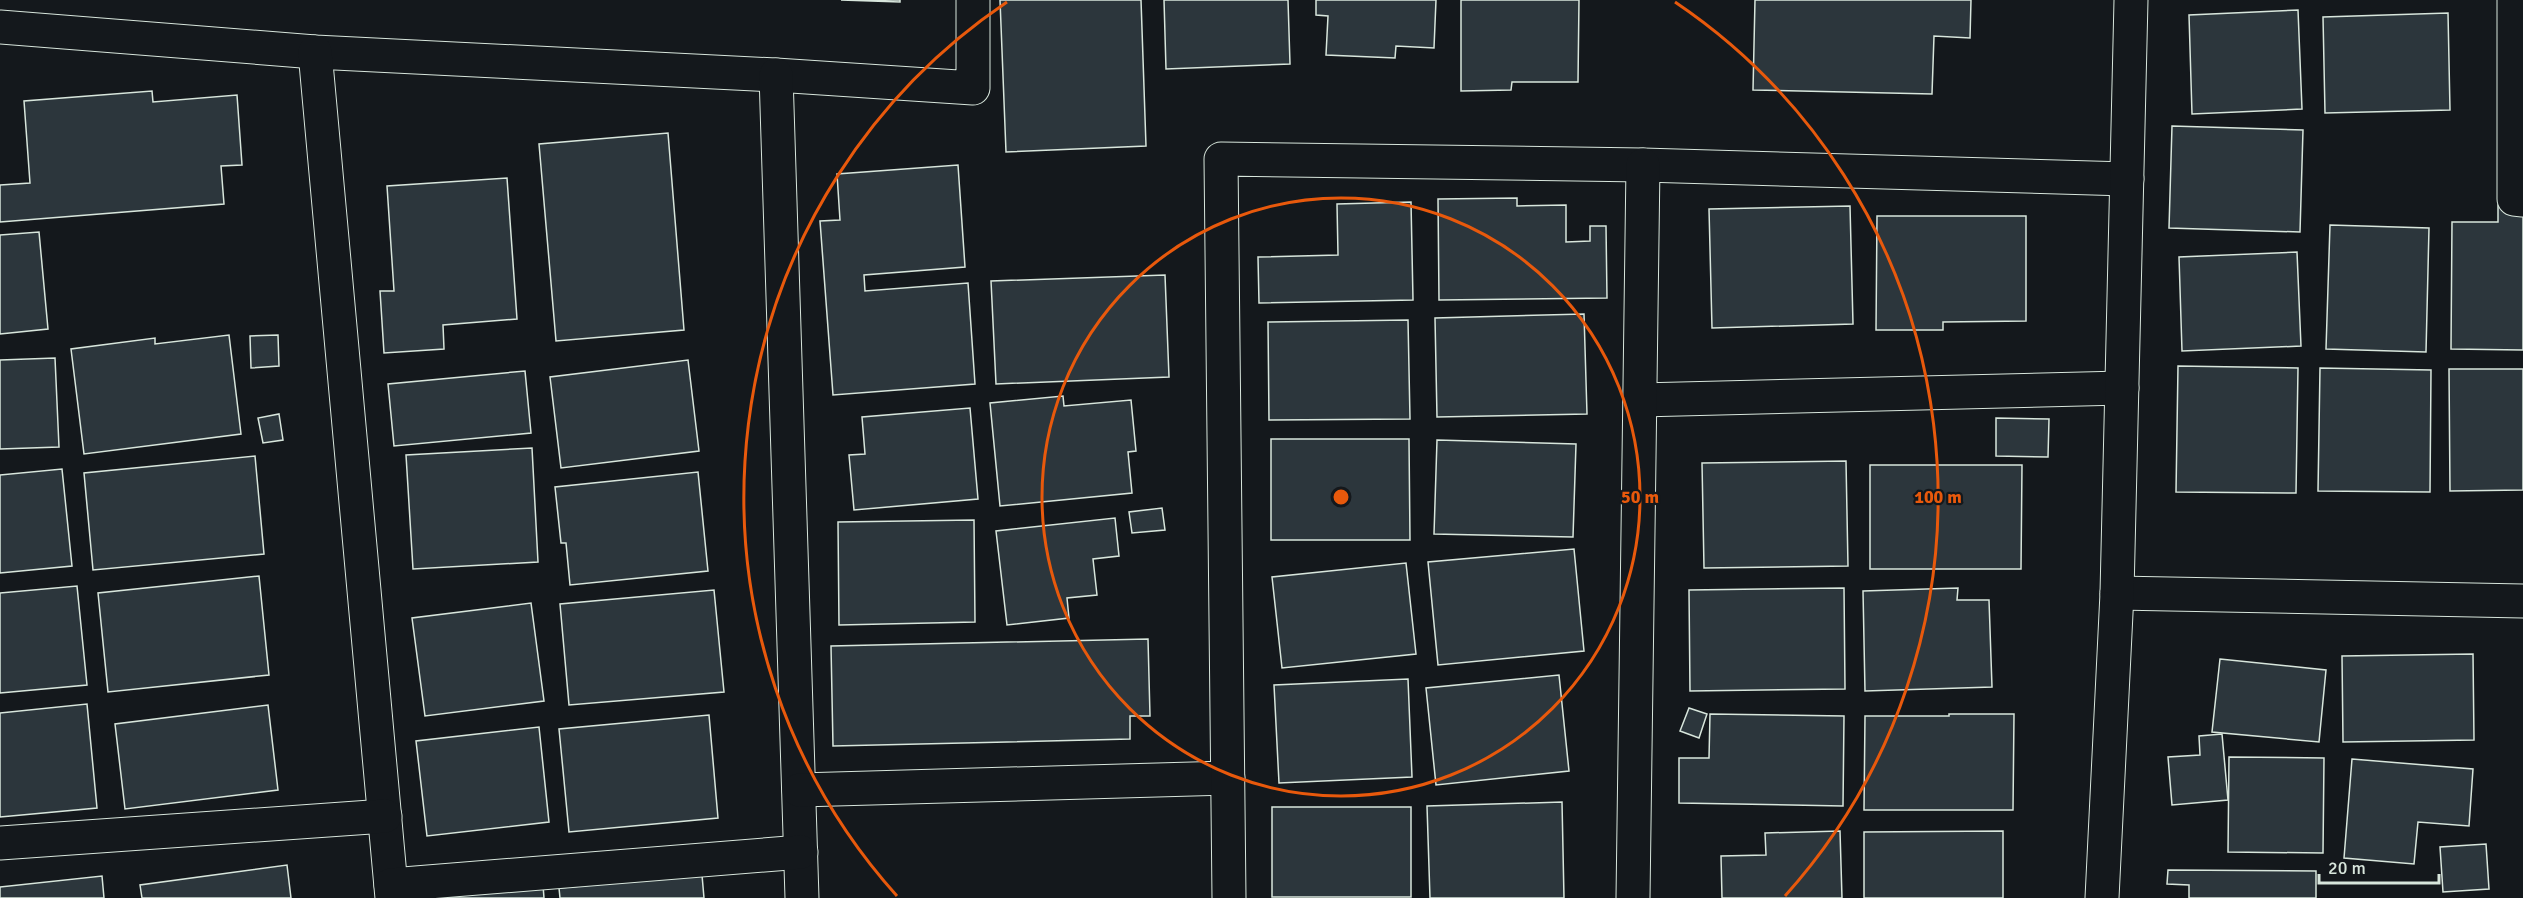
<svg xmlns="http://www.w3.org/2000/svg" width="2523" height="898" font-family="Signika,sans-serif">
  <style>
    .building { fill: #2c363c; stroke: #d8e6dc; stroke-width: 1.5 }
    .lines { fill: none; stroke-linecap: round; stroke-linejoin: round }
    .minor-casing { stroke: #d8e6dc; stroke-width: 35 }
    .minor { stroke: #14181c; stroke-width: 33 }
    .ring { fill: none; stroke: #e8590c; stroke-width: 3 }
    .centre { fill: #e8590c; stroke: #14181c; stroke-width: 3 }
    .ring-label { font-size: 18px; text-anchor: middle; font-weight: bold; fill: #e8590c; stroke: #14181c; stroke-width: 4.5; stroke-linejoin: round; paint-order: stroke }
  </style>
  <rect width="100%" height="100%" fill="#14181c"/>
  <!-- building -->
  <g class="building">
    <path d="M 841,0 L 900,0 L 900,2 Z"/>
    <path d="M 1000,0 L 1141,0 L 1146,146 L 1006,152 Z"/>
    <path d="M 1164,0 L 1288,0 L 1290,64 L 1166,69 Z"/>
    <path d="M 1316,0 L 1436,0 L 1434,48 L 1396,46 L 1395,58 L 1326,55 L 1328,16 L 1316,15 Z"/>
    <path d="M 1461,0 L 1579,0 L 1578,82 L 1512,82 L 1511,90 L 1461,91 Z"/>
    <path d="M 1755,0 L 1971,0 L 1970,38 L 1934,36 L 1932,94 L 1753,90 Z"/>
    <path d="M 2298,10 L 2302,109 L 2192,114 L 2189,15 Z"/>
    <path d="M 2448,13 L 2450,110 L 2325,113 L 2323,17 Z"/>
    <path d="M 152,91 L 153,102 L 237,95 L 242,165 L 221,166 L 224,204 L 0,222 L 0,185 L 30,183 L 24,101 Z"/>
    <path d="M 2172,126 L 2303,130 L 2300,232 L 2169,228 Z"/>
    <path d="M 668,133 L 684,330 L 556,341 L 539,144 Z"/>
    <path d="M 958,165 L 965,267 L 864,275 L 865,291 L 968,283 L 975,384 L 833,395 L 820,221 L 840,220 L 837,174 Z"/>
    <path d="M 507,178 L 517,319 L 443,325 L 444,349 L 384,353 L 380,291 L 394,291 L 387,186 Z"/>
    <path d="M 1517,198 L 1517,206 L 1566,205 L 1566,242 L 1590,241 L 1590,226 L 1606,226 L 1607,298 L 1439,300 L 1438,199 Z"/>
    <path d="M 1411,202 L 1413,300 L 1259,303 L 1258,257 L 1338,255 L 1337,204 Z"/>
    <path d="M 2498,205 L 2523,205 L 2523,350 L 2451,349 L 2452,222 L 2498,222 Z"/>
    <path d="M 1850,206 L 1853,324 L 1712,328 L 1709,209 Z"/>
    <path d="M 1877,216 L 2026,216 L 2026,321 L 1943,322 L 1943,330 L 1876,330 Z"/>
    <path d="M 2330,225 L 2429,228 L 2426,352 L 2326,349 Z"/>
    <path d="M 39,232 L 48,329 L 0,334 L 0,235 Z"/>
    <path d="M 2297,252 L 2301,346 L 2182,351 L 2179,257 Z"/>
    <path d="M 1165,275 L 1169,377 L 996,384 L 991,281 Z"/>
    <path d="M 1584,314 L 1587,414 L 1437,417 L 1435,318 Z"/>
    <path d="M 1408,320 L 1410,419 L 1269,420 L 1268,322 Z"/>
    <path d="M 229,335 L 241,434 L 84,454 L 71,349 L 155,338 L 155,344 Z"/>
    <path d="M 278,335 L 279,366 L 251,368 L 250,336 Z"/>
    <path d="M 55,358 L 59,447 L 0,449 L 0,360 Z"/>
    <path d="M 688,360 L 699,451 L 561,468 L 550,377 Z"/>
    <path d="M 2178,366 L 2298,368 L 2296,493 L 2176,492 Z"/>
    <path d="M 2320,368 L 2431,370 L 2430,492 L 2318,491 Z"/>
    <path d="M 2449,369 L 2523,369 L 2523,490 L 2450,491 Z"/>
    <path d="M 525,371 L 531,433 L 394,446 L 388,384 Z"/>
    <path d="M 1063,396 L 1064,406 L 1131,400 L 1136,451 L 1128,452 L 1132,493 L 1000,506 L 990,403 Z"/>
    <path d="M 970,408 L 978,499 L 854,510 L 849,455 L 865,454 L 862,417 Z"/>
    <path d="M 279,414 L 283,440 L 263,443 L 258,418 Z"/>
    <path d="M 1996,418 L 2049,419 L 2048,457 L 1996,456 Z"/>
    <path d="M 1271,439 L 1409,439 L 1410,540 L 1271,540 Z"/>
    <path d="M 1437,440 L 1576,444 L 1573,537 L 1434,534 Z"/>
    <path d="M 532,448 L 538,562 L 413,569 L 406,455 Z"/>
    <path d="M 255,456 L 264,554 L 93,570 L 84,473 Z"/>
    <path d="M 1846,461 L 1848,566 L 1704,568 L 1702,463 Z"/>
    <path d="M 1870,465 L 2022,465 L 2021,569 L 1870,569 Z"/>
    <path d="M 62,469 L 72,566 L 0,573 L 0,475 Z"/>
    <path d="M 698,472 L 708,571 L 570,585 L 566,543 L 561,543 L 555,487 Z"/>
    <path d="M 1162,508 L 1165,530 L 1132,533 L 1129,512 Z"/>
    <path d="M 1115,518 L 1119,556 L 1093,559 L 1097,595 L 1067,598 L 1069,618 L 1007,625 L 996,531 Z"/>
    <path d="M 974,520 L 975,622 L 839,625 L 838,522 Z"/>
    <path d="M 1574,549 L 1584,651 L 1438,665 L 1428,562 Z"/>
    <path d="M 1406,563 L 1416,654 L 1282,668 L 1272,577 Z"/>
    <path d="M 259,576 L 269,675 L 108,692 L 98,593 Z"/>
    <path d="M 77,586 L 87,685 L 0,693 L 0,593 Z"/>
    <path d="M 1844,588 L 1845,689 L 1690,691 L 1689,590 Z"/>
    <path d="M 1958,588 L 1957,600 L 1989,600 L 1992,687 L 1865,691 L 1863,591 Z"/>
    <path d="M 714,590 L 724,692 L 569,705 L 560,604 Z"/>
    <path d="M 531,603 L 544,701 L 425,716 L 412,618 Z"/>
    <path d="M 1148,639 L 1150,716 L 1130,716 L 1130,739 L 833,746 L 831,646 Z"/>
    <path d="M 2473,654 L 2474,740 L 2343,742 L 2342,656 Z"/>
    <path d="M 2220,659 L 2326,670 L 2319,742 L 2212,732 Z"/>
    <path d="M 1559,675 L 1569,771 L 1436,785 L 1426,688 Z"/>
    <path d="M 1408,679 L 1412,777 L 1279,783 L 1274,685 Z"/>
    <path d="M 87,704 L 97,808 L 0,817 L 0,713 Z"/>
    <path d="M 268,705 L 278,790 L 125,809 L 115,724 Z"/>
    <path d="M 1689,708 L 1707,714 L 1699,738 L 1680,731 Z"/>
    <path d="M 1710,714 L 1844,716 L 1843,806 L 1679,803 L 1679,758 L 1709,758 Z"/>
    <path d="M 1949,714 L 2014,714 L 2013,810 L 1864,810 L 1865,716 L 1949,716 Z"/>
    <path d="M 709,715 L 718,818 L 569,832 L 559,729 Z"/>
    <path d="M 539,727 L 549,822 L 427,836 L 416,741 Z"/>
    <path d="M 2222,734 L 2228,800 L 2172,805 L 2168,757 L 2200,755 L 2199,736 Z"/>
    <path d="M 2229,757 L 2324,758 L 2323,853 L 2228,852 Z"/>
    <path d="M 2352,759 L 2473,769 L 2469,826 L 2418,822 L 2414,864 L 2344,858 Z"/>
    <path d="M 1562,802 L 1564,898 L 1430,898 L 1427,806 Z"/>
    <rect x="1272" y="807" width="139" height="90"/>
    <path d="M 1840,831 L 1842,898 L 1722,898 L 1721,856 L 1766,855 L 1765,833 Z"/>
    <path d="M 2003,831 L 2003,898 L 1864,898 L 1864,832 Z"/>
    <path d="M 2486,844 L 2489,889 L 2443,892 L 2440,847 Z"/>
    <path d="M 287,865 L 291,898 L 142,898 L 140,885 Z"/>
    <path d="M 2168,870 L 2316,871 L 2316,898 L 2189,898 L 2189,885 L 2167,884 Z"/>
    <path d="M 702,875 L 704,898 L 560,898 L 559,888 Z"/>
    <path d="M 102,876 L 104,898 L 0,898 L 0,887 Z"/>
    <path d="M 543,885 L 544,898 L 406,898 Z"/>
  </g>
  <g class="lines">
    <!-- minor casing -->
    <g class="minor-casing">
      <g id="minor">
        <path d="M 2514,0 L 2514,199 L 2523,200"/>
        <path d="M 0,27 L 315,52 L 776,75 L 973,88 L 973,0"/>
        <path d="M 315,52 L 392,898"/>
        <path d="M 776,75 L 802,898"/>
        <path d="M 1640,400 L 2122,388"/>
        <path d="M 2117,593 L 2523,601"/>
        <path d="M 799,790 L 1228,778"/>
        <path d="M 0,843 L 385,816"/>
        <path d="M 391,885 L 801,852"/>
        <path d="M 1229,898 L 1221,159 L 1643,165 L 2127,179"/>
        <path d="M 1633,898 L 1643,165"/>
        <path d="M 2102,898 L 2117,593 L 2131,0"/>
      </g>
    </g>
    <!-- minor -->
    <use href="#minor" class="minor"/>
  </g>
  <!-- distance rings -->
  <g class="ring">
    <circle cx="1341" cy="497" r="299"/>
    <path d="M897 896A597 597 0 0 1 1007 2M1675 2A597 597 0 0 1 1785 896"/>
  </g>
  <circle cx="1341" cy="497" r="9" class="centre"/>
  <g class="ring-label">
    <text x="1640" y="503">50 m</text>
    <text x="1938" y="503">100 m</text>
  </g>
  <!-- scale -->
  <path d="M2319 874v9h120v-9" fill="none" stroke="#d8e6dc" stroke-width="3"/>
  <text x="2328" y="874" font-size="18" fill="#d8e6dc" stroke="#14181c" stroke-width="4.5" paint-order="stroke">20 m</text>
</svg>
